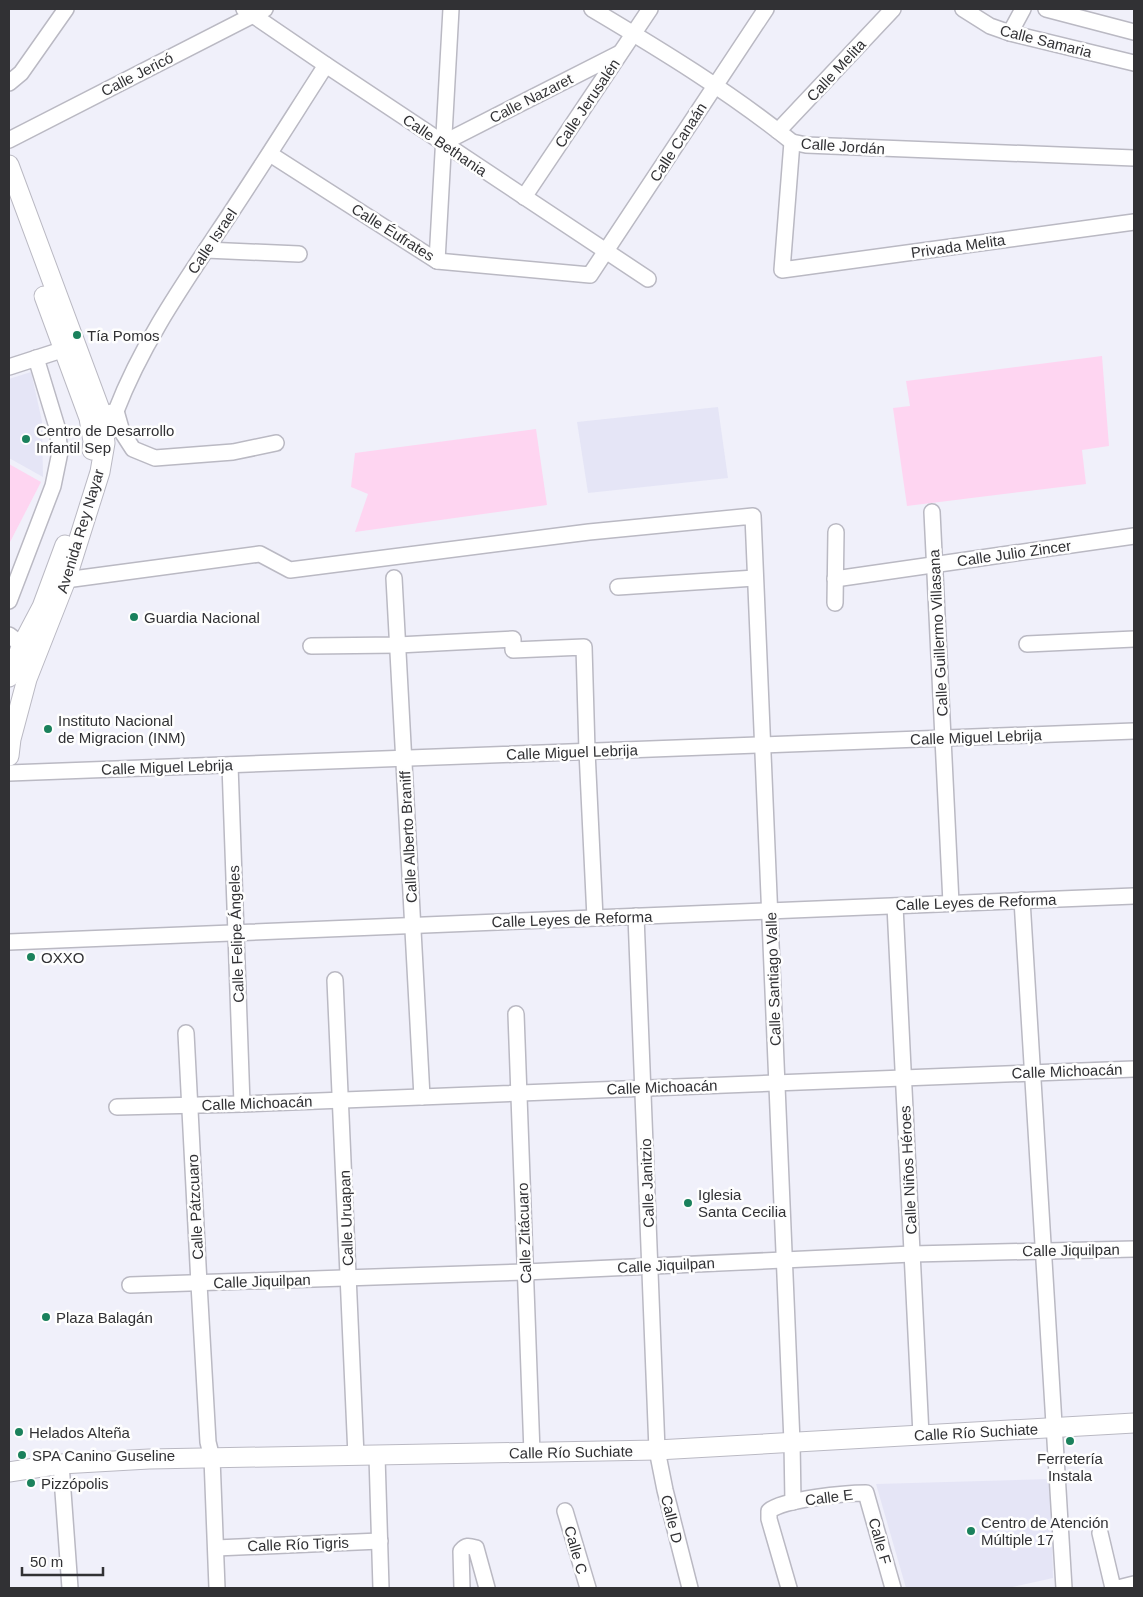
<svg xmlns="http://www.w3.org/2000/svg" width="1143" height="1597" font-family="Arial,sans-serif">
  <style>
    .built { fill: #e5e5f6 }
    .green { fill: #fed5f1 }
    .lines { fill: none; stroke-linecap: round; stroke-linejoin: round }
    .minor-casing { stroke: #bab9c3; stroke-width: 18 }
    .major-casing { stroke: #bab9c3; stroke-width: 21 }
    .minor { stroke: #fff; stroke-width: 15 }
    .major { stroke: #fff; stroke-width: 19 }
    .poi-dot { fill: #1a815c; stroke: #fefefe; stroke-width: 2 }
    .labels { text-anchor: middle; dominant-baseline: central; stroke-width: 5; stroke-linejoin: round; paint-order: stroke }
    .street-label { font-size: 15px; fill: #313134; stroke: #fefefe }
    .poi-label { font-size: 15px; fill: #313134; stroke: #fefefe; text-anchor: start }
  </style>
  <rect width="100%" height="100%" fill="#f0f0fa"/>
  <!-- built -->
  <g class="built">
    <path d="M 31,372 L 42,421 L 43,477 L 9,458 L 9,379 Z"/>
    <path d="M 718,407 L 728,478 L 588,493 L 577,422 Z"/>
    <path d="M 1051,1479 L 1053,1578 L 1008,1588 L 906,1588 L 876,1484 Z"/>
  </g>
  <!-- green -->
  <g class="green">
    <path d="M 1102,356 L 1109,446 L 1082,450 L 1086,484 L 907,506 L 893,408 L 910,406 L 906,381 Z"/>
    <path d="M 536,429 L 547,505 L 355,532 L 368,494 L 351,487 L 355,453 Z"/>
    <path d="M 9,464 L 41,482 L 9,544 Z"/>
  </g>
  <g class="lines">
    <!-- minor casing -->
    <g class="minor-casing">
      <g id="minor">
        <path d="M 244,9 L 326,65 L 648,279"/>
        <path d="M 592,9 C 661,50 730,92 792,142 L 806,145 L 1134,158"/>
        <path d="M 963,9 L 990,26 L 1010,33 L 1134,63"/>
        <path d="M 1046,9 L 1134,32"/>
        <path d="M 1010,33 L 1023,9"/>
        <path d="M 9,83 L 21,73 L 66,9"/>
        <path d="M 778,131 L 893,9"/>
        <path d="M 9,140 L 265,9"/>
        <path d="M 792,142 L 782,270 L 1134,222"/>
        <path d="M 443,143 L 620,53"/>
        <path d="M 270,154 L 437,261 L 590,275 L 766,9"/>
        <path d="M 524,197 L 650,9"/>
        <path d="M 206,250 L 299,254"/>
        <path d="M 437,261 L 451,9"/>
        <path d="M 9,367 L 74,346"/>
        <path d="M 116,411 L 122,432 L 133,449 L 155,458 L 233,452 L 276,443"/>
        <path d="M 91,417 L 116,411 C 141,346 180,289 218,232 C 255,177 290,121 326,65"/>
        <path d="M 932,512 L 951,903"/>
        <path d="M 394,578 L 422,1097"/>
        <path d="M 835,579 L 1134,536"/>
        <path d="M 58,581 L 260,554 L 290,570 L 589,532 L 753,516 L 792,1442 L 793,1502"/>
        <path d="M 618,587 L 755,578"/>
        <path d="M 9,601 L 53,486 L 60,452 L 57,427 L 36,358"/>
        <path d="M 835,603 L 836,532"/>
        <path d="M 9,635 L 22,645 L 31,646"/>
        <path d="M 1027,644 L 1134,639"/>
        <path d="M 311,646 L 398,645 L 513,639 L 513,650 L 584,647 L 587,751 L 595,918"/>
        <path d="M 230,765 L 242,1104"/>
        <path d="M 9,773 L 1134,731"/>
        <path d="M 1022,900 L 1064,1588"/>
        <path d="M 895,906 L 921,1435"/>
        <path d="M 636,916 L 657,1450 L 665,1490 L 690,1588"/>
        <path d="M 9,942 L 1134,896"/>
        <path d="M 335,980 L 356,1456"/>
        <path d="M 516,1014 L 532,1453"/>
        <path d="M 186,1033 L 199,1284 L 208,1442 L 212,1458 L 217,1588"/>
        <path d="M 117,1107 L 242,1104 L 1134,1069"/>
        <path d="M 130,1285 L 525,1272 L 912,1254 L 1134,1249"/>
        <path d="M 377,1456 L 381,1588"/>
        <path d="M 61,1464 L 70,1588"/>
        <path d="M 565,1511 L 588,1588"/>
        <path d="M 1100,1533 L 1113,1588"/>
        <path d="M 216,1548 L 380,1541"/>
        <path d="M 462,1588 L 461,1551 C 466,1545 469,1546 476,1548 L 487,1588"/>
        <path d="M 789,1588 L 769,1519 L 769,1511 C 784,1499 846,1493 866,1493 L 893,1588"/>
        <path d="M 1118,1588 L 1134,1584"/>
      </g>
    </g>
    <!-- major casing -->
    <g class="major-casing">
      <g id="major">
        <path d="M 9,165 L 102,415 L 105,443 L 100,472 L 66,580 L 27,679 L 11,739 L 9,756"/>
        <path d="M 44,296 L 89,418 L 93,441 L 92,450"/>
        <path d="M 9,677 L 22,645 L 42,607 L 65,545"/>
        <path d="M 9,1472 L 61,1464 L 149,1459 L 657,1450 L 1134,1423"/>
      </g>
    </g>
    <!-- minor -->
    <use href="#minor" class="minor"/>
    <!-- major -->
    <use href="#major" class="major"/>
  </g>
  <!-- markers -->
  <g class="poi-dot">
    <circle cx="77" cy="335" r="5"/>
    <circle cx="26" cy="439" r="5"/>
    <circle cx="134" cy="617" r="5"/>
    <circle cx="48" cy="729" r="5"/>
    <circle cx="31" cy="957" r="5"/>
    <circle cx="688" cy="1203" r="5"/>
    <circle cx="46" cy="1317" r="5"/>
    <circle cx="19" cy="1432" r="5"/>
    <circle cx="1070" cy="1441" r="5"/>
    <circle cx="22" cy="1455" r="5"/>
    <circle cx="31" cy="1483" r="5"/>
    <circle cx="971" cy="1531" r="5"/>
  </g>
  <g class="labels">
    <!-- street labels -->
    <g class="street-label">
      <text transform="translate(1046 41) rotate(14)">Calle Samaria</text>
      <text transform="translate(836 70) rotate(-47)">Calle Melita</text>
      <text transform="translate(137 74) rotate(-27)">Calle Jericó</text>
      <text transform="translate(531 98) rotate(-27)">Calle Nazaret</text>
      <text transform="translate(587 103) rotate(-56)">Calle Jerusalén</text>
      <text transform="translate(678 142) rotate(-57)">Calle Canaán</text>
      <text transform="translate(445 145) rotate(34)">Calle Bethania</text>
      <text transform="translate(843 146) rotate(4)">Calle Jordán</text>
      <text transform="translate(393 232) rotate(32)">Calle Éufrates</text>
      <text transform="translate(212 241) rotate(-56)">Calle Israel</text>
      <text transform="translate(958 246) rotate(-8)">Privada Melita</text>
      <text transform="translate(80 531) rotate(-73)">Avenida Rey Nayar</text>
      <text transform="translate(1014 553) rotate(-8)">Calle Julio Zincer</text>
      <text transform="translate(938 633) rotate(-93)">Calle Guillermo Villasana</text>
      <text transform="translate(976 737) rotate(-2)">Calle Miguel Lebrija</text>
      <text transform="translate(572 752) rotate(-2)">Calle Miguel Lebrija</text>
      <text transform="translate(167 767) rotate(-2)">Calle Miguel Lebrija</text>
      <text transform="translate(408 837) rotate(-93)">Calle Alberto Braniff</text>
      <text transform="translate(976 902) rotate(-2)">Calle Leyes de Reforma</text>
      <text transform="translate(572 919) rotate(-2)">Calle Leyes de Reforma</text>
      <text transform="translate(236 934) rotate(-92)">Calle Felipe Ángeles</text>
      <text transform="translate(773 979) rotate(-92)">Calle Santiago Valle</text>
      <text transform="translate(1067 1071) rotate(-2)">Calle Michoacán</text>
      <text transform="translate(662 1087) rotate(-2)">Calle Michoacán</text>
      <text transform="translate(257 1103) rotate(-2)">Calle Michoacán</text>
      <text transform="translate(908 1170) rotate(-93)">Calle Niños Héroes</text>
      <text transform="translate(647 1183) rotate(-92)">Calle Janitzio</text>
      <text transform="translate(195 1207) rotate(-93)">Calle Pátzcuaro</text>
      <text transform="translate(346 1218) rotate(-92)">Calle Uruapan</text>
      <text transform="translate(524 1233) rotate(-92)">Calle Zitácuaro</text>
      <text transform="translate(1071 1250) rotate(-1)">Calle Jiquilpan</text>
      <text transform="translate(666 1265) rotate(-3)">Calle Jiquilpan</text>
      <text transform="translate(262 1281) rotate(-2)">Calle Jiquilpan</text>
      <text transform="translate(976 1432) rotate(-3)">Calle Río Suchiate</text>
      <text transform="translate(571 1452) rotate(-1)">Calle Río Suchiate</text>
      <text transform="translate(829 1497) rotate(-7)">Calle E</text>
      <text transform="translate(672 1519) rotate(76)">Calle D</text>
      <text transform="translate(880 1541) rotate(74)">Calle F</text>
      <text transform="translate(298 1544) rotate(-2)">Calle Río Tigris</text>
      <text transform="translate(576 1550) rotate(74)">Calle C</text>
    </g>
    <!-- poi labels -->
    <g class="poi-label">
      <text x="87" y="335">Tía Pomos</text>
      <text x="36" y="430">Centro de Desarrollo<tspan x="36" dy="17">Infantil Sep</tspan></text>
      <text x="144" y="617">Guardia Nacional</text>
      <text x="58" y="720">Instituto Nacional<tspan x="58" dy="17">de Migracion (INM)</tspan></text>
      <text x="41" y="957">OXXO</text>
      <text x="698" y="1194">Iglesia<tspan x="698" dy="17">Santa Cecilia</tspan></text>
      <text x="56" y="1317">Plaza Balagán</text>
      <text x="29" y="1432">Helados Alteña</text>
      <text x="32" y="1455">SPA Canino Guseline</text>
      <text x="1070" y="1458" text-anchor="middle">Ferretería<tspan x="1070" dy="17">Instala</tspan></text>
      <text x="41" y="1483">Pizzópolis</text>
      <text x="981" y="1522">Centro de Atención<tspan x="981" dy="17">Múltiple 17</tspan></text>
    </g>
  </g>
  <!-- border -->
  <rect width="1143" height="1597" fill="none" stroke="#313134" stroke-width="20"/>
  <!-- scale -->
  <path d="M22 1567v8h81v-8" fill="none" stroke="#313134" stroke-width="2.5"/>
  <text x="30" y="1567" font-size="15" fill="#313134" stroke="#fefefe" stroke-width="4" paint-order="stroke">50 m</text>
</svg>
